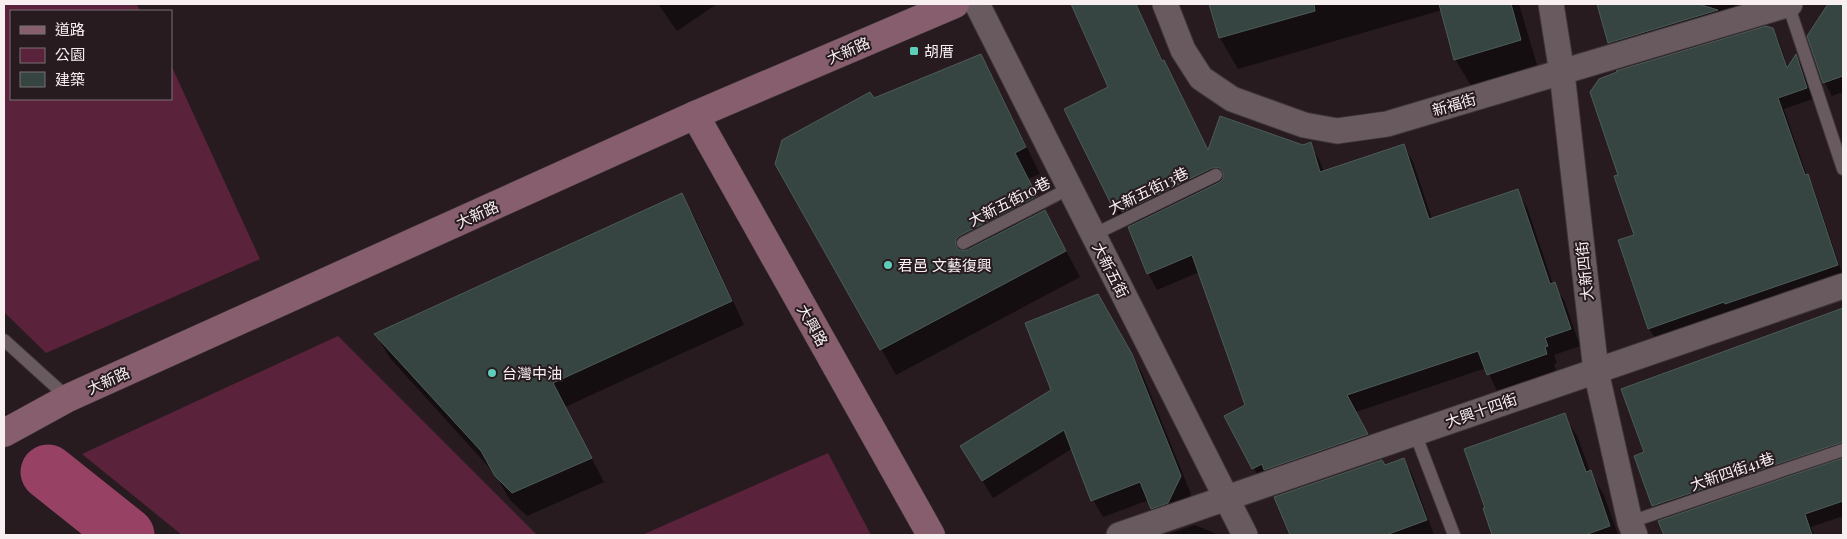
<svg xmlns="http://www.w3.org/2000/svg" width="1847" height="539" font-family="'Playfair Display','Noto Sans TC',serif">
  <style>
    .green { fill: #5b233b }
    .shadow { fill: #0007 }
    .lines { fill: none; stroke-linecap: round; stroke-linejoin: round }
    .river { stroke: #974265; stroke-width: 55 }
    .building { fill: #364541; stroke: #4c5c58 }
    .lane-casing { stroke: #3e3537; stroke-width: 14 }
    .street-casing { stroke: #3e3537; stroke-width: 27 }
    .secondary-casing { stroke: #3e3537; stroke-width: 29 }
    .lane { stroke: #695a5f; stroke-width: 12 }
    .street { stroke: #695a5f; stroke-width: 25 }
    .secondary { stroke: #865e6e; stroke-width: 28 }
    .poi-dot { fill: #5dceb9; stroke: #271b1f; stroke-width: 2 }
    .labels { text-anchor: middle; dominant-baseline: central; stroke-width: 4; stroke-linejoin: round; paint-order: stroke }
    .street-label { font-size: 15px; fill: #f8eff1; stroke: #271b1f }
    .poi-label { font-size: 15px; fill: #f8eff1; stroke: #271b1f; text-anchor: start }
  </style>
  <rect width="100%" height="100%" fill="#271b1f"/>
  <!-- green -->
  <g class="green">
    <path d="M 4,4 L 136,4 L 141,11 L 11,11 L 11,99 L 171,99 L 171,65 L 260,259 L 46,353 L 4,312 Z"/>
    <path d="M 338,336 L 537,535 L 182,535 L 82,454 Z"/>
    <path d="M 828,453 L 871,535 L 642,535 Z"/>
  </g>
  <!-- shadow -->
  <g class="shadow">
    <path d="M 658,4 L 717,4 L 677,31 Z"/>
    <path d="M 1076,4 L 1137,4 L 1163,62 L 1173,78 L 1209,151 L 1303,146 L 1310,144 L 1320,161 L 1324,172 L 1403,145 L 1413,162 L 1432,219 L 1517,191 L 1527,207 L 1553,284 L 1564,300 L 1580,346 L 1554,355 L 1557,363 L 1554,364 L 1556,371 L 1497,391 L 1486,368 L 1356,412 L 1377,451 L 1263,485 L 1226,416 L 1246,405 L 1199,272 L 1157,290 L 1148,273 L 1132,226 L 1128,220 L 1123,222 L 1113,206 L 1066,109 L 1109,87 L 1073,5 Z"/>
    <path d="M 1210,4 L 1519,4 L 1539,72 L 1474,91 L 1455,59 L 1442,10 L 1238,69 L 1220,38 Z"/>
    <path d="M 1599,4 L 1784,4 L 1618,57 L 1610,43 Z"/>
    <path d="M 1830,4 L 1843,4 L 1843,92 L 1832,96 L 1824,82 L 1809,36 Z"/>
    <path d="M 1772,29 L 1779,41 L 1788,68 L 1796,56 L 1802,66 L 1813,99 L 1784,109 L 1807,176 L 1813,186 L 1843,276 L 1656,339 L 1649,329 L 1620,241 L 1636,236 L 1620,175 Z"/>
    <path d="M 980,56 L 995,82 L 1040,174 L 1028,179 L 1080,277 L 896,375 L 776,164 L 874,100 Z"/>
    <path d="M 681,195 L 695,218 L 744,325 L 565,407 L 604,482 L 527,516 L 510,500 L 495,474 L 390,358 L 376,335 Z"/>
    <path d="M 1097,295 L 1142,373 L 1191,494 L 1177,521 L 1163,526 L 1149,500 L 1103,517 L 1093,500 L 1073,448 L 993,498 L 972,464 L 1053,390 Z"/>
    <path d="M 1843,309 L 1843,456 L 1661,518 L 1654,505 L 1646,453 L 1623,390 Z"/>
    <path d="M 1564,415 L 1578,438 L 1590,472 L 1604,495 L 1618,535 L 1494,535 L 1484,509 Z"/>
    <path d="M 1404,460 L 1412,474 L 1434,535 L 1292,535 L 1276,497 Z"/>
    <path d="M 1843,460 L 1843,516 L 1811,527 L 1814,535 L 1665,535 L 1660,522 Z"/>
    <path d="M 1195,525 L 1219,535 L 1166,535 Z"/>
  </g>
  <g class="lines">
    <!-- river -->
    <path class="river" d="M 48,472 L 127,535"/>
  </g>
  <!-- building -->
  <g class="building">
    <path d="M 1071,4 L 1136,4 L 1162,61 L 1164,60 L 1208,150 L 1220,116 L 1303,145 L 1311,142 L 1320,172 L 1404,144 L 1429,219 L 1518,189 L 1550,284 L 1555,282 L 1571,329 L 1545,338 L 1548,346 L 1545,347 L 1547,354 L 1487,375 L 1478,351 L 1347,395 L 1368,434 L 1264,470 L 1262,464 L 1252,469 L 1224,416 L 1245,405 L 1192,255 L 1147,274 L 1128,227 L 1220,182 L 1223,179 L 1223,172 L 1220,168 L 1212,168 L 1122,212 L 1119,203 L 1112,206 L 1064,109 L 1108,87 Z"/>
    <path d="M 1209,4 L 1314,4 L 1315,11 L 1219,38 Z"/>
    <path d="M 1439,4 L 1511,4 L 1521,40 L 1454,60 Z"/>
    <path d="M 1597,4 L 1698,4 L 1718,10 L 1608,43 Z"/>
    <path d="M 1828,4 L 1843,4 L 1843,76 L 1823,83 L 1807,36 Z"/>
    <path d="M 1766,26 L 1773,28 L 1787,68 L 1796,54 L 1807,88 L 1778,98 L 1805,175 L 1808,174 L 1838,265 L 1725,304 L 1724,302 L 1648,329 L 1618,240 L 1634,235 L 1614,176 L 1618,175 L 1590,92 L 1599,79 L 1617,72 L 1616,71 Z"/>
    <path d="M 981,54 L 1026,147 L 1015,153 L 1037,196 L 959,236 L 956,239 L 956,246 L 959,250 L 967,250 L 1045,210 L 1066,251 L 880,350 L 775,164 L 782,140 L 870,92 L 874,98 Z"/>
    <path d="M 682,193 L 732,301 L 553,383 L 592,458 L 512,493 L 495,476 L 481,451 L 374,334 Z"/>
    <path d="M 1098,294 L 1132,354 L 1181,476 L 1168,503 L 1151,509 L 1140,482 L 1091,501 L 1064,430 L 982,481 L 960,446 L 1051,390 L 1025,323 Z"/>
    <path d="M 1843,308 L 1843,442 L 1652,506 L 1634,456 L 1644,452 L 1621,389 Z"/>
    <path d="M 1565,413 L 1586,472 L 1591,470 L 1610,526 L 1585,535 L 1492,535 L 1483,508 L 1485,508 L 1464,449 Z"/>
    <path d="M 1404,458 L 1427,520 L 1386,535 L 1290,535 L 1274,497 L 1382,460 L 1385,465 Z"/>
    <path d="M 1843,458 L 1843,501 L 1805,514 L 1812,535 L 1664,535 L 1658,521 Z"/>
  </g>
  <g class="lines">
    <!-- lane casing -->
    <g class="lane-casing">
      <g id="lane">
        <path d="M 1788,4 L 1843,169"/>
        <path d="M 1093,235 L 1216,175"/>
        <path d="M 963,243 L 1070,188"/>
        <path d="M 4,340 L 68,398"/>
        <path d="M 1415,433 L 1454,535"/>
        <path d="M 1630,522 L 1843,450"/>
      </g>
    </g>
    <!-- street casing -->
    <g class="street-casing">
      <g id="street">
        <path d="M 977,4 L 1245,535"/>
        <path d="M 1165,4 L 1183,50 L 1201,78 L 1232,99 L 1304,125 L 1337,131 L 1387,124 L 1790,4"/>
        <path d="M 1551,4 L 1562,73 L 1596,371 L 1630,522 L 1635,535"/>
        <path d="M 1119,535 L 1843,286"/>
      </g>
    </g>
    <!-- secondary casing -->
    <g class="secondary-casing">
      <g id="secondary">
        <path d="M 695,115 L 931,535"/>
        <path d="M 4,433 L 68,398 L 695,115 L 955,4"/>
      </g>
    </g>
    <!-- lane -->
    <use href="#lane" class="lane"/>
    <!-- street -->
    <use href="#street" class="street"/>
    <!-- secondary -->
    <use href="#secondary" class="secondary"/>
  </g>
  <!-- markers -->
  <g class="poi-dot">
    <rect x="909" y="46" width="10" height="10" rx="2.5"/>
    <circle cx="888" cy="265" r="5"/>
    <circle cx="492" cy="373" r="5"/>
  </g>
  <g class="labels">
    <!-- street labels -->
    <g class="street-label">
      <text transform="translate(848 50) rotate(-23)">大新路</text>
      <text transform="translate(1454 104) rotate(-16)">新福街</text>
      <text transform="translate(1148 190) rotate(-26)">大新五街13巷</text>
      <text transform="translate(1009 201) rotate(-27)">大新五街10巷</text>
      <text transform="translate(477 214) rotate(-24)">大新路</text>
      <text transform="translate(1111 270) rotate(63)">大新五街</text>
      <text transform="translate(1584 271) rotate(-96)">大新四街</text>
      <text transform="translate(813 325) rotate(61)">大興路</text>
      <text transform="translate(108 380) rotate(-24)">大新路</text>
      <text transform="translate(1481 410) rotate(-19)">大興十四街</text>
      <text transform="translate(1732 471) rotate(-19)">大新四街41巷</text>
    </g>
    <!-- poi labels -->
    <g class="poi-label">
      <text x="924" y="51">胡厝</text>
      <text x="898" y="265">君邑 文藝復興</text>
      <text x="502" y="373">台灣中油</text>
    </g>
  </g>
  <!-- border -->
  <rect width="1847" height="539" fill="none" stroke="#f8eff1" stroke-width="10"/>
  <!-- legend -->
  <rect x="10" y="10" width="162" height="90" fill="#271b1f" stroke="#7b7073"/>
  <rect x="20" y="26" width="25" height="8" fill="#865e6e" stroke="#7b7073"/>
  <text x="55" y="35" font-size="15" fill="#f8eff1">道路</text>
  <rect x="20" y="48" width="25" height="15" fill="#5b233b" stroke="#7b7073"/>
  <text x="55" y="60" font-size="15" fill="#f8eff1">公園</text>
  <rect x="20" y="72" width="25" height="15" fill="#364541" stroke="#7b7073"/>
  <text x="55" y="85" font-size="15" fill="#f8eff1">建築</text>
</svg>
